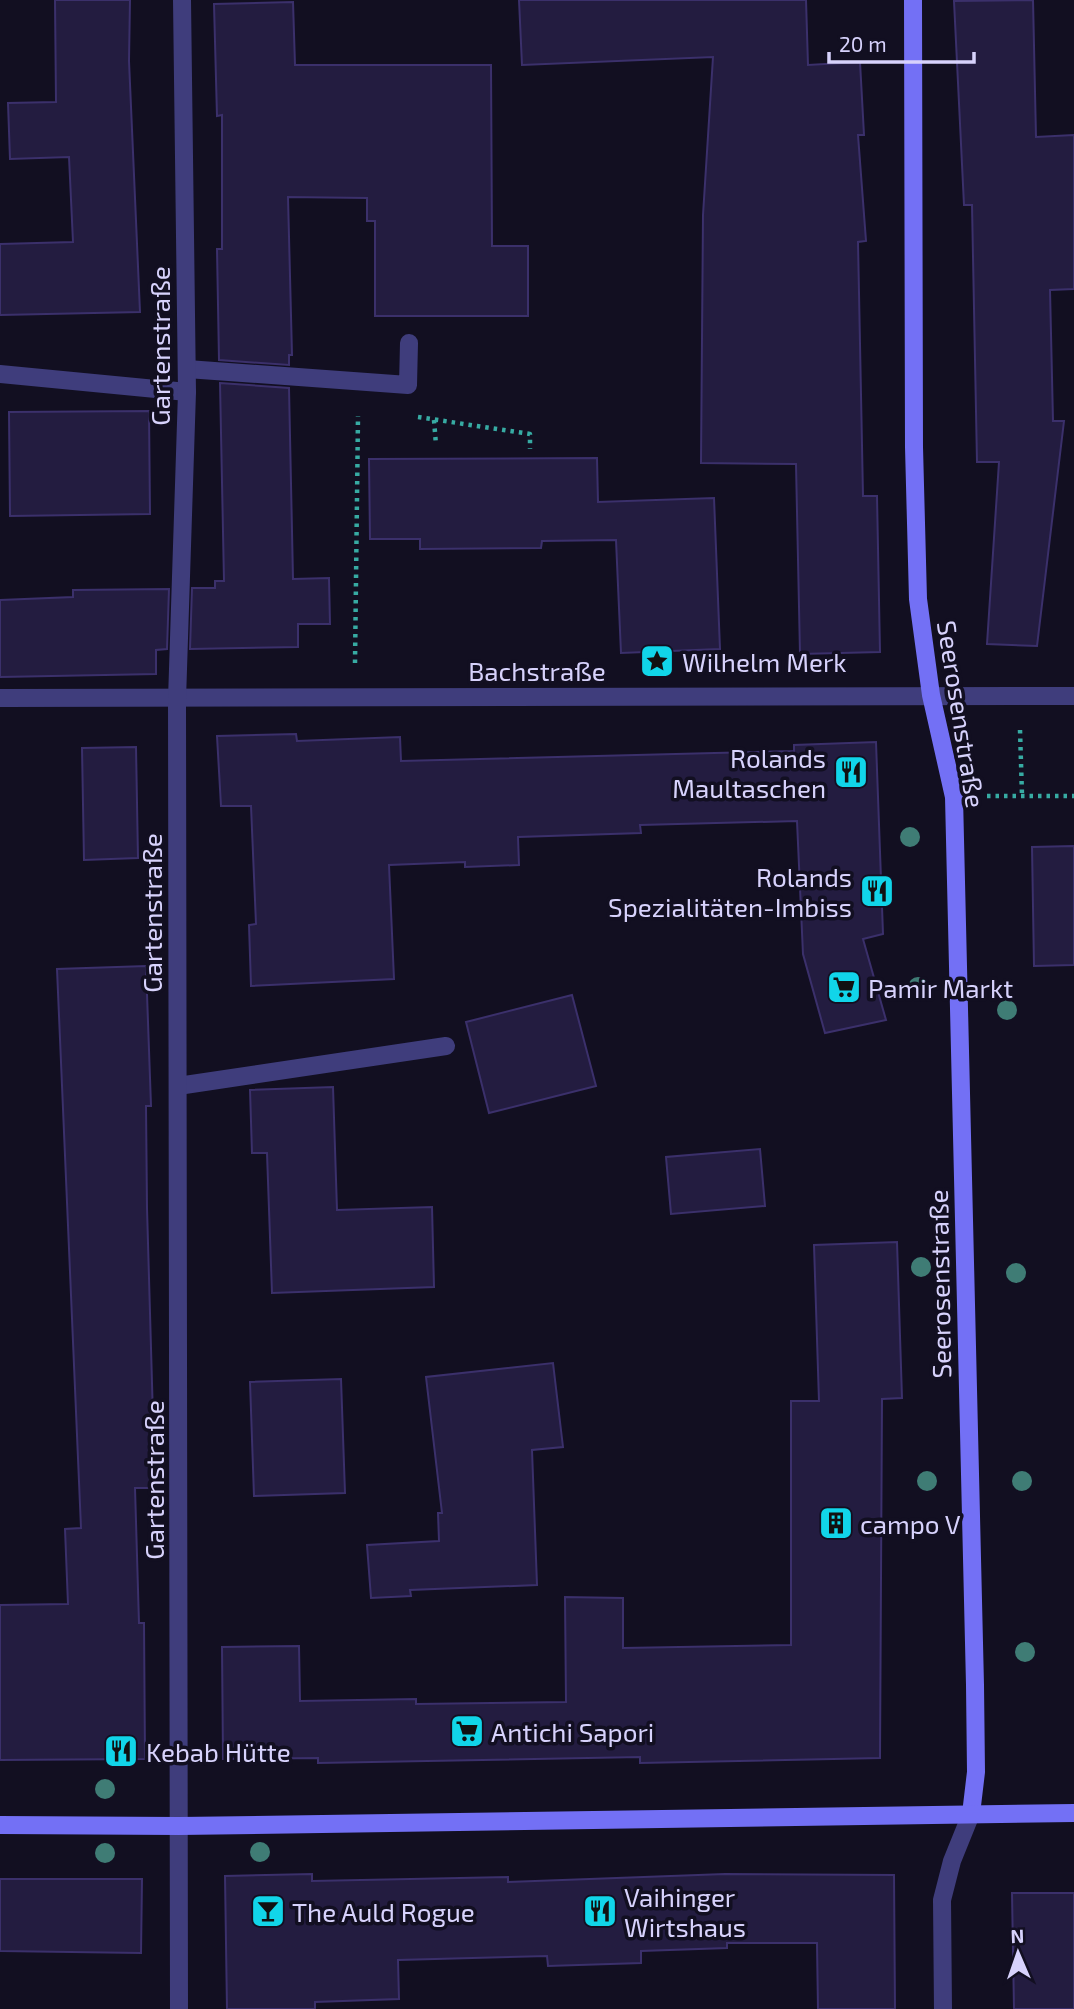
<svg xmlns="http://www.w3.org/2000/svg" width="1074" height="2009" font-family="'Exo 2',sans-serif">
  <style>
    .building { fill: #231c40; stroke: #3b306b; stroke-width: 2 }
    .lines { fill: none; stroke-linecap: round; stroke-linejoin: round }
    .path { stroke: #37aba3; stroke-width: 4.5; stroke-dasharray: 3.5 5; stroke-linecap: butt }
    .lane { stroke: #3f3d7c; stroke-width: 18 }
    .street { stroke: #3f3d7c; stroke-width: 18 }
    .secondary { stroke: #7370f5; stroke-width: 18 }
    .tree { fill: #3f7c75 }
    .labels { text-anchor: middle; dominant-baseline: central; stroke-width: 7; stroke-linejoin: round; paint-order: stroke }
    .street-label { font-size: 26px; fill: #d7d2fc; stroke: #120f21 }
    .poi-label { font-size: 26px; fill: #d7d2fc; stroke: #120f21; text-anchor: start }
  </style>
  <rect width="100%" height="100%" fill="#120f21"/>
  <!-- building -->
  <g class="building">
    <path d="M 55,0 L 130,0 L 129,61 L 140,312 L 0,315 L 0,244 L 73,242 L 69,157 L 10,159 L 8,103 L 56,102 Z"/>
    <path d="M 519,0 L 806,0 L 808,65 L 860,62 L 864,135 L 858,135 L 866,241 L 858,242 L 863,496 L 877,496 L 880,652 L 800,654 L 796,464 L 701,463 L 703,215 L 713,57 L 522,65 Z"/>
    <path d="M 1033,0 L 1036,137 L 1074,135 L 1074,289 L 1050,290 L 1053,421 L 1064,421 L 1037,646 L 987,644 L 999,462 L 977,462 L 972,205 L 964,205 L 954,1 Z"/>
    <path d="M 293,2 L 295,65 L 491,65 L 492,246 L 528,246 L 528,316 L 375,316 L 375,221 L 367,221 L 367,198 L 288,197 L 292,355 L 289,355 L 289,365 L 219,360 L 217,249 L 222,249 L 222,115 L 217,116 L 214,4 Z"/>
    <path d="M 220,383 L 289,388 L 293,579 L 329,578 L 330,624 L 298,624 L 298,647 L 190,649 L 192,588 L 215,588 L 215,581 L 224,581 Z"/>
    <path d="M 149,411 L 150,514 L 10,516 L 9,412 Z"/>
    <path d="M 597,458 L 598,502 L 714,498 L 720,649 L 621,653 L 616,540 L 542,541 L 541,548 L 420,549 L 420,539 L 370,539 L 369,459 Z"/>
    <path d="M 169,589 L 167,649 L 156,650 L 156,674 L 0,677 L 0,600 L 73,597 L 73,590 Z"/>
    <path d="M 296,734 L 297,741 L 400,737 L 401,761 L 794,751 L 794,745 L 876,742 L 883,934 L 863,939 L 886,1020 L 825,1033 L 803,954 L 797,821 L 640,825 L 641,833 L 518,837 L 519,865 L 465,867 L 465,862 L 389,865 L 394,979 L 251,986 L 249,925 L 256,924 L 251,806 L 221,806 L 217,736 Z"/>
    <path d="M 136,747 L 138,858 L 84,860 L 82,748 Z"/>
    <path d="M 1074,846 L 1074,965 L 1034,966 L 1032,847 Z"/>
    <path d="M 146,966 L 151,1106 L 146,1106 L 147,1208 L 155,1488 L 135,1488 L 139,1623 L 144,1623 L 145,1759 L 0,1760 L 0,1605 L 68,1604 L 65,1529 L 81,1528 L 57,969 Z"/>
    <path d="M 572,995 L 596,1086 L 489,1113 L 466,1022 Z"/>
    <path d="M 333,1087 L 337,1210 L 432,1207 L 434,1287 L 272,1293 L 267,1153 L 252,1153 L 250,1090 Z"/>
    <path d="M 760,1149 L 765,1206 L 671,1214 L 666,1157 Z"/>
    <path d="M 897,1242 L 902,1398 L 882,1399 L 880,1758 L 640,1763 L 640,1757 L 318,1763 L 318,1758 L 223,1759 L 222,1647 L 299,1646 L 300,1701 L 416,1699 L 416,1704 L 566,1702 L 565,1597 L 623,1598 L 623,1648 L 791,1645 L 791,1401 L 819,1401 L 814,1245 Z"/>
    <path d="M 553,1363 L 563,1447 L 532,1450 L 537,1585 L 410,1590 L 411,1596 L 371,1598 L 367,1545 L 439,1541 L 438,1513 L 442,1513 L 426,1377 Z"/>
    <path d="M 341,1379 L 345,1493 L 254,1496 L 250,1382 Z"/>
    <path d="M 312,1874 L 312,1881 L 508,1877 L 508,1882 L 725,1874 L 894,1875 L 895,2009 L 818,2009 L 817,1943 L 727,1943 L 727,1948 L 641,1951 L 641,1963 L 548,1966 L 547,1956 L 398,1960 L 399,1999 L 315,2002 L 315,2009 L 227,2009 L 225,1876 Z"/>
    <path d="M 0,1879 L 142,1879 L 141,1953 L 0,1951 Z"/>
    <path d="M 1012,1893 L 1074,1893 L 1074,2009 L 1014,2009 Z"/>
  </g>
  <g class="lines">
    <!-- path -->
    <g class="path">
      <path d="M 418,417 L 530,434 L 530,449"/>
      <path d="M 434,420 L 436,445"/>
      <path d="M 355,663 L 358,416"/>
      <path d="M 1020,730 L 1022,795"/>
      <path d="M 987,796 L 1074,796"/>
    </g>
    <!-- lane -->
    <g class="lane">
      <path d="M 187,369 L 408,385 L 409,343"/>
      <path d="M 178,1086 L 446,1046"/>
    </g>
    <!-- street -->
    <g class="street">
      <path d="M 0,374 L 187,392"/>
      <path d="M 0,698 L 1074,696"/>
      <path d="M 179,2009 L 177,700 L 187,392 L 182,0"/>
      <path d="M 943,2009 L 942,1900 L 952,1861 L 971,1814"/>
    </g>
    <!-- secondary -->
    <g class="secondary">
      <path d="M 913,0 L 914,447 L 918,599 L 931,695 L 954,797 L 975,1685 L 976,1772 L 971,1814"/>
      <path d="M 0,1825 L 179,1826 L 1074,1813"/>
    </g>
  </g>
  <!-- trees -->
  <g class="tree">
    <circle cx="910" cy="837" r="10"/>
    <circle cx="918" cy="987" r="10"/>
    <circle cx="1007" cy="1010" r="10"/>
    <circle cx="921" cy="1267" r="10"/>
    <circle cx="1016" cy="1273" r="10"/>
    <circle cx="927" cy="1481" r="10"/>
    <circle cx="1022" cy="1481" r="10"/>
    <circle cx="1025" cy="1652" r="10"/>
    <circle cx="105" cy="1789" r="10"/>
    <circle cx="260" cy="1852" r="10"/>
    <circle cx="105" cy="1853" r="10"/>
  </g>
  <!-- icons -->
  <defs>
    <g id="sight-square" transform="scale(1.75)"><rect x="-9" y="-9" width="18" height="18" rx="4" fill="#11d5e9" stroke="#120f21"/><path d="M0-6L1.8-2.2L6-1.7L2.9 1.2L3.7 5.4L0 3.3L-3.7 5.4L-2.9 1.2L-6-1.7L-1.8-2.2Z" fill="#111"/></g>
    <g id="restaurant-square" transform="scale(1.75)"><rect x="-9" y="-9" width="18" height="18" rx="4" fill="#11d5e9" stroke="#120f21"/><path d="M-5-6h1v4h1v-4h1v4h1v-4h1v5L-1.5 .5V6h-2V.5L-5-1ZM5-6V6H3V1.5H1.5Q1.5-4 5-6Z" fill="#111"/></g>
    <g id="supermarket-square" transform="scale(1.75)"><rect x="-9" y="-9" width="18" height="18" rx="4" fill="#11d5e9" stroke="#120f21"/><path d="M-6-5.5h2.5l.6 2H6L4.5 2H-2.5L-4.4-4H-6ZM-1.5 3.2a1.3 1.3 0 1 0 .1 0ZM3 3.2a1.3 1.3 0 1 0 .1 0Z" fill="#111"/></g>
    <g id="building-square" transform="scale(1.75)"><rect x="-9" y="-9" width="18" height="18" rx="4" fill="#11d5e9" stroke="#120f21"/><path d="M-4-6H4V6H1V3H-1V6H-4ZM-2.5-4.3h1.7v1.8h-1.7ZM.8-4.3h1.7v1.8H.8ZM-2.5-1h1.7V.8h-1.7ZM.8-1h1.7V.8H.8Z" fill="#111"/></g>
    <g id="bar-square" transform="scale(1.75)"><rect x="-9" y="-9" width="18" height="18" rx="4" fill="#11d5e9" stroke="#120f21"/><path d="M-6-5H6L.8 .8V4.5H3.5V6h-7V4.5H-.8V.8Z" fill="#111"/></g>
  </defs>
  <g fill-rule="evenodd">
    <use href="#sight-square" x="657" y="661"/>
    <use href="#restaurant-square" x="851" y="772"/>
    <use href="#restaurant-square" x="877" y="891"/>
    <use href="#supermarket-square" x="844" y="987"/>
    <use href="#building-square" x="836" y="1523"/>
    <use href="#supermarket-square" x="467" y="1731"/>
    <use href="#restaurant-square" x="121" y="1751"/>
    <use href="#bar-square" x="268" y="1911"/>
    <use href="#restaurant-square" x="600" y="1911"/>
  </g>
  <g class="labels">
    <!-- street labels -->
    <g class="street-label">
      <text transform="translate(159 346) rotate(-90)">Gartenstraße</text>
      <text x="537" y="670">Bachstraße</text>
      <text transform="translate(962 714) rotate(81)">Seerosenstraße</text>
      <text transform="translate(151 913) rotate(-90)">Gartenstraße</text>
      <text transform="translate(939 1284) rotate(-91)">Seerosenstraße</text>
      <text transform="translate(153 1480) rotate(-90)">Gartenstraße</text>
    </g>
    <!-- poi labels -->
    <g class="poi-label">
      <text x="682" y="661">Wilhelm Merk</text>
      <text x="826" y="757" text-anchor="end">Rolands<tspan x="826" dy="30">Maultaschen</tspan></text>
      <text x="852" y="876" text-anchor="end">Rolands<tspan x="852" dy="30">Spezialitäten-Imbiss</tspan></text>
      <text x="868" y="987">Pamir Markt</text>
      <text x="860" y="1523">campo V</text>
      <text x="491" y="1731">Antichi Sapori</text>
      <text x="146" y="1751">Kebab Hütte</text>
      <text x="624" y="1896">Vaihinger<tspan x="624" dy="30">Wirtshaus</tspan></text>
      <text x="292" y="1911">The Auld Rogue</text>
    </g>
  </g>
  <!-- north arrow -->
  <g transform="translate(1018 1953) rotate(358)" stroke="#120f21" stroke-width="5" paint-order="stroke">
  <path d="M0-5L12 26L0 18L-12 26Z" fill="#d7d2fc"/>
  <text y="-10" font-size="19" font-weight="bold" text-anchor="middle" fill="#d7d2fc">N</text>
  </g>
  <!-- scale -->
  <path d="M829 52v10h145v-10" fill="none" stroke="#d7d2fc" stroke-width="3.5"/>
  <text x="839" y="52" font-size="21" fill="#d7d2fc" stroke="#120f21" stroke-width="5" paint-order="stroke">20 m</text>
</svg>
